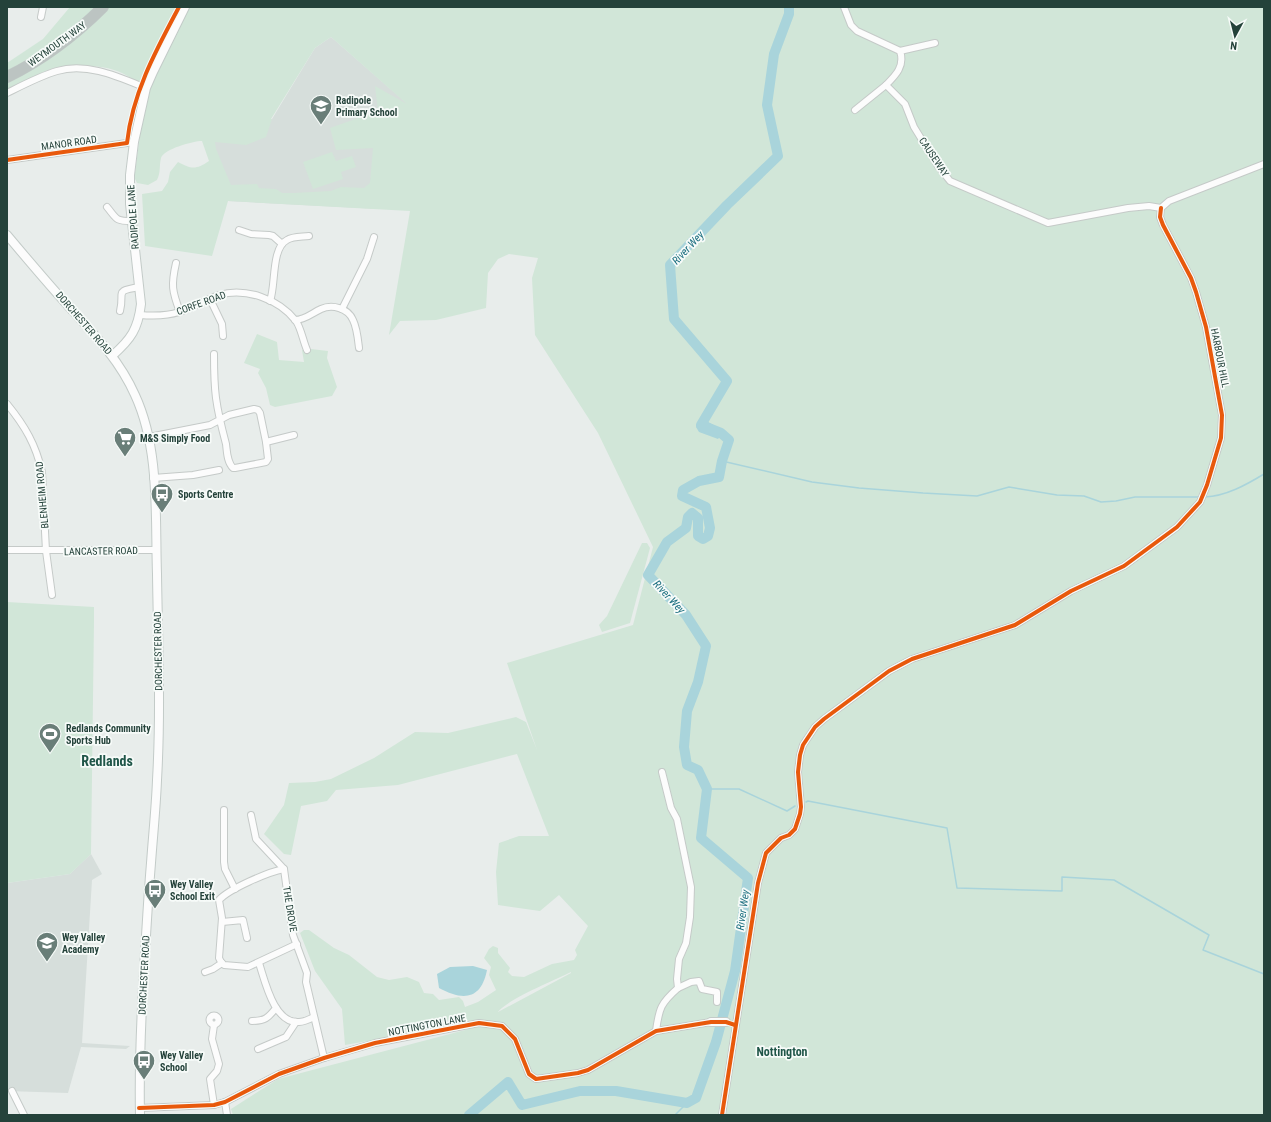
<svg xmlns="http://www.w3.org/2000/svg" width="1271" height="1122" font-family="'Roboto Condensed',sans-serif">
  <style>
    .built { fill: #d6dedb }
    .green { fill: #d1e6d8; fill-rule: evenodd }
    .water { fill: #a9d4db }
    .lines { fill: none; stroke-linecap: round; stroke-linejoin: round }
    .stream { stroke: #a9d4db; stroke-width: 1.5 }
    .river { stroke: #a9d4db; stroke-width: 10 }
    .street-casing { stroke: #c5cac8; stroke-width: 8 }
    .secondary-casing { stroke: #c3cbc8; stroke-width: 10 }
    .highway-casing { stroke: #c3ccc9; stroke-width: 12 }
    .street { stroke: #fcfcfc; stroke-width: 6 }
    .secondary { stroke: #fcfcfc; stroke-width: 8 }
    .highway { stroke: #bcc4c2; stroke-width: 11 }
    .cycleway-casing { stroke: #f7fbf9; stroke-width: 6 }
    .cycleway { stroke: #e8590c; stroke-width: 4 }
    .labels { text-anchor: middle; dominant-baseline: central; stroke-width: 3.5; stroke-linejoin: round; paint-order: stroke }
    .street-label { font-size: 10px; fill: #24423a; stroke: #f7fbf9 }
    .poi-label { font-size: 10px; font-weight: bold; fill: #24423a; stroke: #f7fbf9; text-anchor: start }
    .water-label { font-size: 11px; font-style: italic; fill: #1c6f80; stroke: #f7fbf9 }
    .quarter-label { font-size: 12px; font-weight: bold; fill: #1f5548; stroke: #f7fbf9 }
    .district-label { font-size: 14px; font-weight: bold; fill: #1f5548; stroke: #f7fbf9 }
  </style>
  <rect width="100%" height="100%" fill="#e8edeb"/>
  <!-- built -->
  <g class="built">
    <path d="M 331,37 L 410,106 L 379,209 L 228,201 L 205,133 L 272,119 L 315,48 Z"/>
    <path d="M 91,854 L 102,874 L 92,880 L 82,1043 L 130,1046 L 126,1049 L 81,1047 L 68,1093 L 7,1091 L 7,883 L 70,874 Z"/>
  </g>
  <!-- green -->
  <g class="green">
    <path d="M 70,7 L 1264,7 L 1264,1115 L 233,1115 L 231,1109 L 278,1079 L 465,1030 L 482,1021 L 345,1045 L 342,1009 L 315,971 L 300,933 L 304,930 L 309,930 L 334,948 L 349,955 L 377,977 L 389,980 L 407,977 L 419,982 L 424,993 L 433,994 L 439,1000 L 459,997 L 463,1001 L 465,1007 L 478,1002 L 496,990 L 489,975 L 491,967 L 484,958 L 489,949 L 493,946 L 498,948 L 498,953 L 510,968 L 508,972 L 512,976 L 524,977 L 552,964 L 574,960 L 577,955 L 575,950 L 588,926 L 559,895 L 540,911 L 498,905 L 496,872 L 499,843 L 519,836 L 549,836 L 517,754 L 398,785 L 336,790 L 327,801 L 301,806 L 291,855 L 284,854 L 264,834 L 284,805 L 289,783 L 315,782 L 331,779 L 374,758 L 415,732 L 448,733 L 516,717 L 526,722 L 537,750 L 507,663 L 633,625 L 653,547 L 598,433 L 535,335 L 532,278 L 538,258 L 509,254 L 498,259 L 488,273 L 486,308 L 436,320 L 400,321 L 389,335 L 410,211 L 228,201 L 212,256 L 145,246 L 142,194 L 162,191 L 168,182 L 170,172 L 178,162 C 191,169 196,170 209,161 L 202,141 C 193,141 164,149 161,158 C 159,166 161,172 157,180 L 148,185 L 137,183 L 135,179 L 135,173 L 146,88 C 138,83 130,77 122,73 C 107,65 75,64 58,67 C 41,71 22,83 7,91 L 7,63 L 43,39 ZM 331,37 L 407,104 L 375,86 L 378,111 L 330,128 L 336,150 L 373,148 L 370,183 L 364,188 L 341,187 L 331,191 L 294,193 L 282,193 L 276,189 L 259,188 L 257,184 L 231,185 L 216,149 L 215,142 L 246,145 L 266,137 L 272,119 L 271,119 L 315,48 ZM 571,972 L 571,973 L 498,1012 C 506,1000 555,980 571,972 Z"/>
    <path d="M 332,152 L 336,161 L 352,156 L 356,167 L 341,172 L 343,179 L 313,189 L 303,162 Z"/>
    <path d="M 257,334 L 277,342 L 279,360 L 304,362 L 302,350 L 311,349 L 328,351 L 327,358 L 337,387 L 332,396 L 275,407 L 270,405 L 266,388 L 258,373 L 260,369 L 244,363 Z"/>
    <path d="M 642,543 L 647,543 L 650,548 L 630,623 L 602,632 L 599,625 L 607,616 Z"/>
    <path d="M 7,602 L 94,607 L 94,621 L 91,854 L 70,874 L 7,883 Z"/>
  </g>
  <!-- water -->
  <g class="water">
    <path d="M 703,419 L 722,430 L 722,434 L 718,439 L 699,432 L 696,427 L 700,420 Z"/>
    <path d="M 473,966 L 487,970 C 481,1000 463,1001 439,988 L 437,974 L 450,967 Z"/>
  </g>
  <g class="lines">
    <!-- stream -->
    <g class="stream">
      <path d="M 722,461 L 812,482 L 859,488 L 923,493 L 977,496 L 1009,487 L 1057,495 L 1084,496 L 1101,502 L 1116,501 L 1135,497 L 1199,497"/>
      <path d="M 1205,497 C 1226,496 1246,485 1264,474"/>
      <path d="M 707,789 L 739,789 L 787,811 L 795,806"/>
      <path d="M 806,802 L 808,801 L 947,828 L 957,888 L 1062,891 L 1062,877 L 1114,880 L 1209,935 L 1203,950 L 1264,974"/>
      <path d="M 675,1115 L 687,1103"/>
    </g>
    <!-- river -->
    <path class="river" d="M 469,1115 L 508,1082 L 522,1105 L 580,1091 L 616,1091 L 687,1103 L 696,1098 L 716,1042 L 735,971 L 748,878 L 701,838 L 707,789 L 698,770 L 687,765 L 684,747 L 687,711 L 698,682 L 706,646 L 686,615 L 648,575 L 667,542 L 686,528 L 688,517 L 692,513 L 698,518 L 698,536 L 703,539 L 708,536 L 710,528 L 706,507 L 682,496 L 683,490 L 699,481 L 719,477 L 722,461 L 729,440 L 721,433 L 701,425 L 727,381 L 674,319 L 670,265 L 727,205 L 778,156 L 767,105 L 774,54 L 789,14 L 789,7"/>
    <!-- street casing -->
    <g class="street-casing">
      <g id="street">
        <path d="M 844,7 L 851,25 L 857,31 L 900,51 C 905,66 896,75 886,85 L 905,104 L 914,127 L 938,166 L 950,181 L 1048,223 L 1128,208 L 1149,206 L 1161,208"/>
        <path d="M 41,17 L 43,7"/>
        <path d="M 900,51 L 935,43"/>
        <path d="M 7,93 C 23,85 40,76 57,71 C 87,62 119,77 146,88"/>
        <path d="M 855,110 L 886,85"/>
        <path d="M 7,160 L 134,142"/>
        <path d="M 107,207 C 117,219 115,221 131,221"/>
        <path d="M 1161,208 L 1169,201 L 1264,164"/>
        <path d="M 239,230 L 251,234 L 269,235 L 273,236 L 282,244"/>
        <path d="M 176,263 C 171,285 172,291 180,312"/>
        <path d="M 210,299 L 222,324 L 223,336"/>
        <path d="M 270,301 C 276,285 271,248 287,240 C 293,236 302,237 309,236"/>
        <path d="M 342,309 L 367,259 L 374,237"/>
        <path d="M 120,311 C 125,292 113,291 140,287"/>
        <path d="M 140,315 C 153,316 167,316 179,312 C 193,308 205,300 219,295 C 245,287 279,299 296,321 C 301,328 303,341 307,350"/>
        <path d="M 295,320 C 305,320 312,313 321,309 C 332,304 348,308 353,320 C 357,328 358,339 359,348"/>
        <path d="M 7,404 C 25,426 36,445 42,472 L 46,551 L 52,595"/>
        <path d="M 149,437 L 210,425 L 229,415 L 254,409 L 258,410 L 260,413 L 266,442 L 268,459 L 266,462 L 235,468 L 233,468 C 227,462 227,452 226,444 C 222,429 218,413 216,398 C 214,383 214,368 214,354"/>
        <path d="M 266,442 L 294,435"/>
        <path d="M 153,478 L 193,475 L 219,470"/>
        <path d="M 7,550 L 156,550"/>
        <path d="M 224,810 L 224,862 L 225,869 L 235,889"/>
        <path d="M 251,815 L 256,839 L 284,869 L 293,935 L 307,973 L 306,982 L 324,1058"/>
        <path d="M 284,869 C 268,872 229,889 219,900 L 222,918 L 219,958 L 221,962 L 224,965 L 248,967 L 297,944"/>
        <path d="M 222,922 L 243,920 L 247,938"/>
        <path d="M 259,963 C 265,981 274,1024 299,1022 C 304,1022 310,1019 314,1017"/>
        <path d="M 205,972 L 213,969 L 222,963"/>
        <path d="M 678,988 L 691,982 L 699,981 L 702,989 L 717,992 L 717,1002"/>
        <circle cx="214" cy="1020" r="4.5"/>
        <path d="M 252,1021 C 265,1021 268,1018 276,1008"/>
        <path d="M 214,1025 L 212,1039 L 219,1064 L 217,1071 L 210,1079 L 214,1105"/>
        <path d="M 656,1031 C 659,1008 661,1003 678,988 L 677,979 L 679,959 L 686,943 L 690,917 L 691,887 L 677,819 L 671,808 L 662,772"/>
        <path d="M 258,1049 L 286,1037 L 296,1022"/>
        <path d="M 12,1091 L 24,1115"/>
        <path d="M 225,1102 L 227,1115"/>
        <path d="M 139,1108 L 214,1105 L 225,1102 L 279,1074 L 324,1058 L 375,1043 L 479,1023 L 502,1026 L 515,1039 L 529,1074 L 536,1079 L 578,1073 L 588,1070 L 656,1031 L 711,1022"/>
        <path d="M 722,1115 L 758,883 L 766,853 L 781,838 L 789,835 L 795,829 L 800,814 L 801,807 L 798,772 L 800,755 L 803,745 L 815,727 L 824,719 L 889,671 L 912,659 L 1015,625 L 1071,591 L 1124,566 L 1177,527 L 1200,502 L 1207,485 L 1221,438 L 1222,415 L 1206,327 L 1196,292 L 1191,278 L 1163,225 L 1160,217 L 1161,208"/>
      </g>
    </g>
    <!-- secondary casing -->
    <g class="secondary-casing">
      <g id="secondary">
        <path d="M 7,235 C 28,260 49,285 71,309 C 96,336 120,361 135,395 C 160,449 155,515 157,574 C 158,643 161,711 157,780 C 156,807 153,835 151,863 C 148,899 146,935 144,970 C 141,1019 139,1067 140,1115"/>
        <path d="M 113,355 C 131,339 138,329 141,304 L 130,204 L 130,175 L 134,142 L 146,88 L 153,72 L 185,7"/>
        <path d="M 711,1022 L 726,1022"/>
      </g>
    </g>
    <!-- highway casing -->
    <g class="highway-casing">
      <path id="highway" d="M 7,77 C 42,60 75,35 103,7"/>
    </g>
    <!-- street -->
    <use href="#street" class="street"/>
    <!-- secondary -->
    <use href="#secondary" class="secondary"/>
    <!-- highway -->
    <use href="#highway" class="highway"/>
    <!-- cycleway casing -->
    <g class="cycleway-casing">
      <g id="cycleway">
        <path d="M 7,160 L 127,143 C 132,94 156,50 179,7"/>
        <path d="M 139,1108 L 214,1105 L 225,1102 L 279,1074 L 324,1058 L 375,1043 L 479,1023 L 502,1026 L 515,1039 L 529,1074 L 536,1079 L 578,1073 L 588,1070 L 656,1031 L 711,1022 L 726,1022 L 735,1025"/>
        <path d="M 722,1115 L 758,883 L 766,853 L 781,838 L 789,835 L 795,829 L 800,814 L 801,807 L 798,772 L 800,755 L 803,745 L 815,727 L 824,719 L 889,671 L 912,659 L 1015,625 L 1071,591 L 1124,566 L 1177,527 L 1200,502 L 1207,485 L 1221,438 L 1222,415 L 1206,327 L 1196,292 L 1191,278 L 1163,225 L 1160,217 L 1161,208"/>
      </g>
    </g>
    <!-- cycleway -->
    <use href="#cycleway" class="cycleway"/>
  </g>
  <!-- icons -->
  <defs>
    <g id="school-pin" transform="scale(1.15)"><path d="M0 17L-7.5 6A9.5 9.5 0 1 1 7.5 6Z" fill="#697e78" stroke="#f7fbf9"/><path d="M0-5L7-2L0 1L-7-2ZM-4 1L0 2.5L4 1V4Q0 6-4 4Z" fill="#fff"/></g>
    <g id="supermarket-pin" transform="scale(1.15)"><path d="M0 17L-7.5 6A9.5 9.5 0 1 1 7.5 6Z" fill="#697e78" stroke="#f7fbf9"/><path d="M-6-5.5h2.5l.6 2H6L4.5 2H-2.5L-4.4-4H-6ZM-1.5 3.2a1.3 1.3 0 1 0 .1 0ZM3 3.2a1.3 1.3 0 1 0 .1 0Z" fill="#fff"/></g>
    <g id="bus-pin" transform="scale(1.15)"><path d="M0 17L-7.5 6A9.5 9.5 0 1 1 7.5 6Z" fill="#697e78" stroke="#f7fbf9"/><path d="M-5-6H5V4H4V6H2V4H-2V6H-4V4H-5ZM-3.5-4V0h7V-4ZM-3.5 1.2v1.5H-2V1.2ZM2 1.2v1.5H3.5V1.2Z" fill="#fff"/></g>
    <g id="stadium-pin" transform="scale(1.15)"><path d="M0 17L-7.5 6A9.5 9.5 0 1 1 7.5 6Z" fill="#697e78" stroke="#f7fbf9"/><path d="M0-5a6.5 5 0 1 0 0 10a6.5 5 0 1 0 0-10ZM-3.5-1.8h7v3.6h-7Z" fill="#fff"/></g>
  </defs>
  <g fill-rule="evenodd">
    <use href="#school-pin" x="321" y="106"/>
    <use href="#supermarket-pin" x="125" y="438"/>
    <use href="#bus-pin" x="162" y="494"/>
    <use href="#stadium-pin" x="50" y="734"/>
    <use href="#bus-pin" x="155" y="890"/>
    <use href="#school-pin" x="47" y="943"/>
    <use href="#bus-pin" x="144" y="1061"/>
  </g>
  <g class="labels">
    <!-- street labels -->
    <g class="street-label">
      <text transform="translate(57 44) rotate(-36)">WEYMOUTH WAY</text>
      <text transform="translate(69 143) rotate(-8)">MANOR ROAD</text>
      <text transform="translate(934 157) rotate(56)">CAUSEWAY</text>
      <text transform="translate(133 217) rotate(-94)">RADIPOLE LANE</text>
      <text transform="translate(201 303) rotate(-20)">CORFE ROAD</text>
      <text transform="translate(84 323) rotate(49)">DORCHESTER ROAD</text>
      <text transform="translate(1220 358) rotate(79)">HARBOUR HILL</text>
      <text transform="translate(42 495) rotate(-95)">BLENHEIM ROAD</text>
      <text transform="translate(101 551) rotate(-1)">LANCASTER ROAD</text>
      <text transform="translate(158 651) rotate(-91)">DORCHESTER ROAD</text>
      <text transform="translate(290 909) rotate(81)">THE DROVE</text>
      <text transform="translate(144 975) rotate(-87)">DORCHESTER ROAD</text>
      <text transform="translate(427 1025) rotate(-11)">NOTTINGTON LANE</text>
    </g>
    <!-- poi labels -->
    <g class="poi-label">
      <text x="336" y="100">Radipole<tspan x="336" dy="12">Primary School</tspan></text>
      <text x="140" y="438">M&amp;S Simply Food</text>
      <text x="178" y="494">Sports Centre</text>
      <text x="66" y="728">Redlands Community<tspan x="66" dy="12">Sports Hub</tspan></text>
      <text x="170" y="884">Wey Valley<tspan x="170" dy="12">School Exit</tspan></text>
      <text x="62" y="937">Wey Valley<tspan x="62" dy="12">Academy</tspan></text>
      <text x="160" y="1055">Wey Valley<tspan x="160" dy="12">School</tspan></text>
    </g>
    <!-- water labels -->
    <g class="water-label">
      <text transform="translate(688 248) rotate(-47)">River Wey</text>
      <text transform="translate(669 597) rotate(47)">River Wey</text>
      <text transform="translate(743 910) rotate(-82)">River Wey</text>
    </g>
    <!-- quarter labels -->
    <g class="quarter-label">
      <text x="782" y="1052">Nottington</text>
    </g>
    <!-- district labels -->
    <g class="district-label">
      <text x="107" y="761">Redlands</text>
    </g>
  </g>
  <!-- border -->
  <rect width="1271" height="1122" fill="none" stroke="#24423a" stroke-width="16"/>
  <!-- north arrow -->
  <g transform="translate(1235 36) rotate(187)" stroke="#f7fbf9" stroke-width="3" paint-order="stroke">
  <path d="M0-3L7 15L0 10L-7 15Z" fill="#24423a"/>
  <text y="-6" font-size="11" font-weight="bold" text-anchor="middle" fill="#24423a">N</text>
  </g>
</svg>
